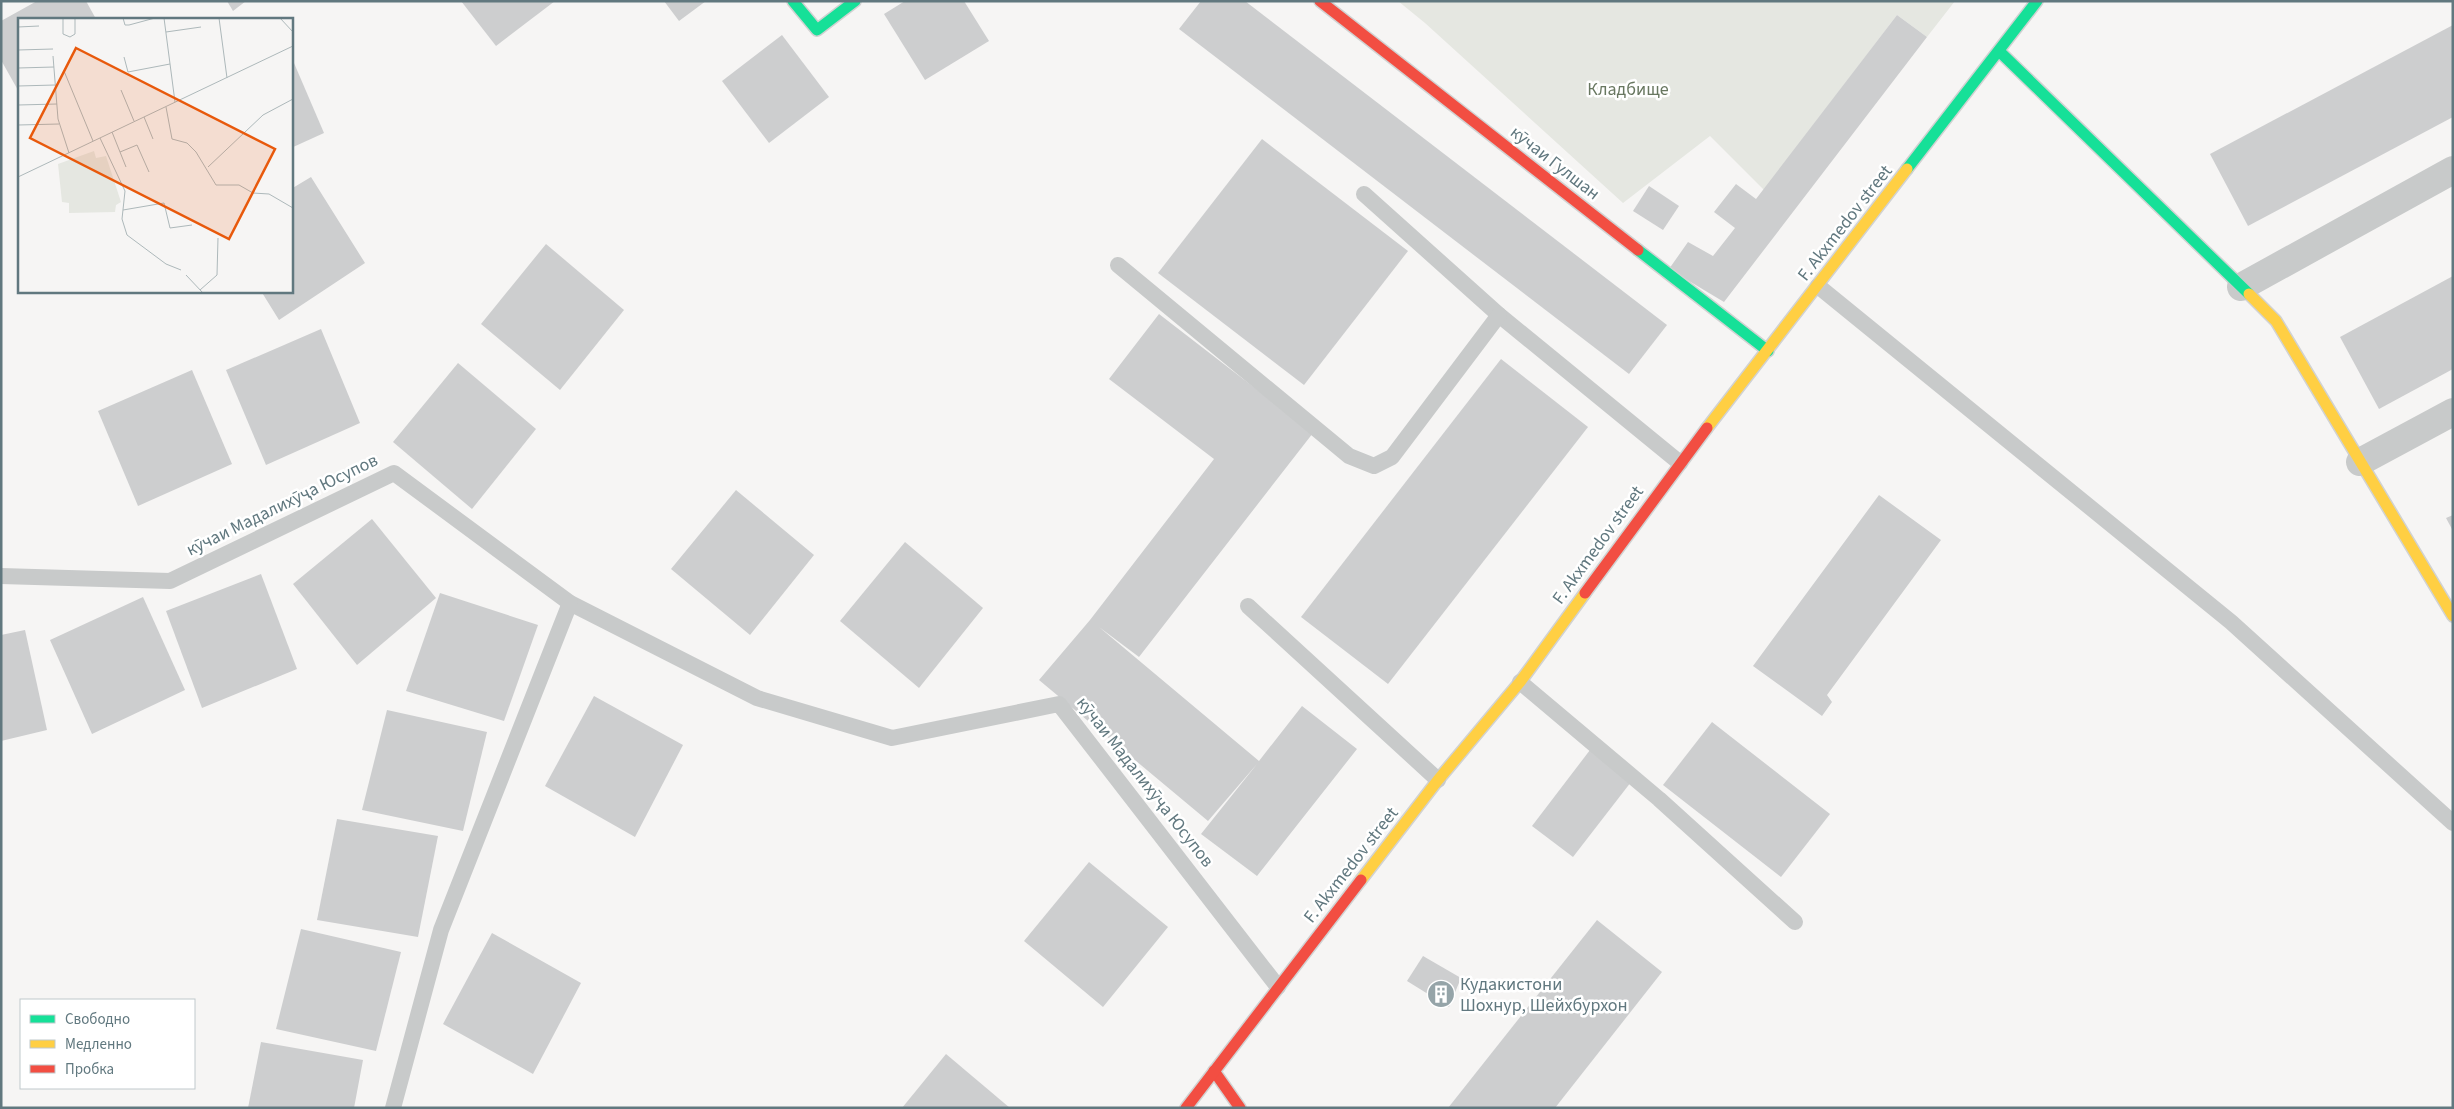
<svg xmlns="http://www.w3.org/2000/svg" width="2454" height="1109" font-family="'Source Sans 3',sans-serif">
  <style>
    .green { fill: #e5e7e1 }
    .building { fill: #cdcecf }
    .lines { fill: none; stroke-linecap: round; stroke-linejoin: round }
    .fast-casing { stroke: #d1d2d2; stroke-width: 14 }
    .slow-casing { stroke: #d1d2d2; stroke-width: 14 }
    .jam-casing { stroke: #d1d2d2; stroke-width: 14 }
    .lane { stroke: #c8caca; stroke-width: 16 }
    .street { stroke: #c8caca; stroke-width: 28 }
    .fast { stroke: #16e098; stroke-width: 11 }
    .slow { stroke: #ffcf43; stroke-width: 11 }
    .jam { stroke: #f24e42; stroke-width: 11 }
    .labels { text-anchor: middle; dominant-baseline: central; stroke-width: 5; stroke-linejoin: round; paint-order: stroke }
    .park-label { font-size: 18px; fill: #687760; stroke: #fff }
    .street-label { font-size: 18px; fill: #61787f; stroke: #fff }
    .poi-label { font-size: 18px; fill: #61787f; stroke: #fff; text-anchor: start }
    .inset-road { fill: none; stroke: #adb8ba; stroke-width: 1 }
    .view { fill: #e8590c; fill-opacity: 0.15; stroke: #e8590c; stroke-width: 2.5 }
    .inset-edge { fill: none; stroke: #61787f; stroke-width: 2.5 }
  </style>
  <rect width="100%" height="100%" fill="#f6f5f4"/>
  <!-- green -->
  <path class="green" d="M 1398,1 L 1955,1 L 1927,37 L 1897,15 L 1764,190 L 1710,136 L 1623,203 L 1425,23 Z"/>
  <!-- building -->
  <g class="building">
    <path d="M 37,1 L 86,1 L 96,19 L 19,19 L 19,92 L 1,60 L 1,21 Z"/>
    <path d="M 227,1 L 246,1 L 233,11 Z"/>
    <path d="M 461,1 L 555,1 L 496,46 Z"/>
    <path d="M 664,1 L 706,1 L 679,21 Z"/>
    <path d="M 905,1 L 964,1 L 989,41 L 925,80 L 884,14 Z"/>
    <path d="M 1201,1 L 1245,1 L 1667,325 L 1629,374 L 1179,29 Z"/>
    <path d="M 1897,15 L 1927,37 L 1724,302 L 1669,269 L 1688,242 L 1713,256 L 1735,228 L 1714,212 L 1736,184 L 1756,199 Z"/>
    <path d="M 2453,25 L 2453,117 L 2248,226 L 2210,154 Z"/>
    <path d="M 782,35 L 829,97 L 769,143 L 722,81 Z"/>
    <path d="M 291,56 L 324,133 L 291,148 Z"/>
    <path d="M 1262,139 L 1408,251 L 1304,385 L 1158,273 Z"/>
    <path d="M 311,177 L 365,263 L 279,320 L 261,291 L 291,291 L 291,189 Z"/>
    <path d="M 1649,186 L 1679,206 L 1663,230 L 1633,211 Z"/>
    <path d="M 546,244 L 624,310 L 560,390 L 481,324 Z"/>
    <path d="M 2453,276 L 2453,369 L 2379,409 L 2340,337 Z"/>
    <path d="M 1159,314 L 1313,433 L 1139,657 L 1099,627 L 1259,761 L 1302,706 L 1357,749 L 1257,876 L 1201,834 L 1257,764 L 1208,821 L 1039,680 L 1090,620 L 1214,459 L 1109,379 Z"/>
    <path d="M 321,329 L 360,423 L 266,465 L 226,370 Z"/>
    <path d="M 1501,359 L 1588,427 L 1388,684 L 1301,617 Z"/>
    <path d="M 458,363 L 536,429 L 472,509 L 393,442 Z"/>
    <path d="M 192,370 L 232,464 L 138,506 L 98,411 Z"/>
    <path d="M 736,490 L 814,555 L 750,635 L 671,569 Z"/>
    <path d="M 1879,495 L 1941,540 L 1827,695 L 1832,702 L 1822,716 L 1753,666 Z"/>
    <path d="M 2453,515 L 2453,531 L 2446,518 Z"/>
    <path d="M 372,519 L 436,598 L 357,665 L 293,584 Z"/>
    <path d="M 905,542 L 983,608 L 919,688 L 840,621 Z"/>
    <path d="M 261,574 L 297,669 L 202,708 L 166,611 Z"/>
    <path d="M 440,593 L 538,625 L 504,721 L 406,691 Z"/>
    <path d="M 143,597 L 185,690 L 92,734 L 50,640 Z"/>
    <path d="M 25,630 L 47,730 L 1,741 L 1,635 Z"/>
    <path d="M 594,696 L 683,745 L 635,837 L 545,786 Z"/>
    <path d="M 387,710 L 487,732 L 463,831 L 362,810 Z"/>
    <path d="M 1712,722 L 1830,814 L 1781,877 L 1663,785 Z"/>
    <path d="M 1590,750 L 1631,782 L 1573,857 L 1532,826 Z"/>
    <path d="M 337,819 L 438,836 L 418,937 L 317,920 Z"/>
    <path d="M 1089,862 L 1168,927 L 1103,1007 L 1024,941 Z"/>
    <path d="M 1597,920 L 1662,972 L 1555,1108 L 1448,1108 Z"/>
    <path d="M 301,929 L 401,952 L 376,1051 L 276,1029 Z"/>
    <path d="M 492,933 L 581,983 L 533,1074 L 443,1024 Z"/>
    <path d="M 1423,956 L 1461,978 L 1449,1007 L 1407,981 Z"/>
    <path d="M 261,1042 L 363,1060 L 354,1108 L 248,1108 Z"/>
    <path d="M 946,1054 L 1010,1108 L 902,1108 Z"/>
  </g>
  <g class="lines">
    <!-- fast casing -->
    <g class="fast-casing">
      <g id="fast">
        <path d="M 793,1 L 817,30 L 855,1"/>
        <path d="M 1999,51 L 2249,294"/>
        <path d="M 1907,169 L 2037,1"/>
        <path d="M 1638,250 L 1768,351"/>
      </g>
    </g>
    <!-- slow casing -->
    <g class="slow-casing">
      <g id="slow">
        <path d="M 2249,294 L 2276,321 L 2453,616"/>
        <path d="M 1707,428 L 1907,169"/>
        <path d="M 1361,880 L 1438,780 L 1520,682 L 1585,593"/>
      </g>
    </g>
    <!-- jam casing -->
    <g class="jam-casing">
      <g id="jam">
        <path d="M 1320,1 L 1638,250"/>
        <path d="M 1585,593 L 1707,428"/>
        <path d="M 1214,1071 L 1240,1108"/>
        <path d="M 1186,1108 L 1361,880"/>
      </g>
    </g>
    <!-- lane -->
    <g class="lane">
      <path d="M 1364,194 L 1499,315 L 1680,463"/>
      <path d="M 1118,265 L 1349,456 L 1374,466 L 1392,457 L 1499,315"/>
      <path d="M 1818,286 L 2231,622 L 2453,823"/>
      <path d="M 1,576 L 170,581 L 394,473 L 570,603 L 757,698 L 892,738 L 1059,704 L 1278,987"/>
      <path d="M 1248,606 L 1438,780"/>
      <path d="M 1520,682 L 1659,799 L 1795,922"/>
      <path d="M 393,1108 L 441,930 L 570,603"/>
    </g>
    <!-- street -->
    <g class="street">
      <path d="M 2241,287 L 2453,170"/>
      <path d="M 2360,462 L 2453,412"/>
    </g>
    <!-- fast -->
    <use href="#fast" class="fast"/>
    <!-- slow -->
    <use href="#slow" class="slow"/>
    <!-- jam -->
    <use href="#jam" class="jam"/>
  </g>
  <!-- icons -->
  <defs>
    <g id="building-disc" transform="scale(1.4375)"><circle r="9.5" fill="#95a4a8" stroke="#fff"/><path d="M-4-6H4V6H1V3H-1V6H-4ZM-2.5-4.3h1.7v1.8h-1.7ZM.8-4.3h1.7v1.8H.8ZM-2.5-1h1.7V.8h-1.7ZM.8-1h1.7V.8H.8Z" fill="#fff"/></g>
  </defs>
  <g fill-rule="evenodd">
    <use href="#building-disc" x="1441" y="994"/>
  </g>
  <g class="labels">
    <!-- park labels -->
    <g class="park-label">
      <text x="1628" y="89">Кладбище</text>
    </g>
    <!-- street labels -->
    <g class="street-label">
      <text transform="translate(1555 163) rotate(38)">кӯчаи Гулшан</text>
      <text transform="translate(1845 223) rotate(-52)">F. Akxmedov street</text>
      <text transform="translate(282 505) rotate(-26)">кӯчаи Мадалихӯҷа Юсупов</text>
      <text transform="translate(1598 545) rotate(-54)">F. Akxmedov street</text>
      <text transform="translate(1145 782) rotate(52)">кӯчаи Мадалихӯҷа Юсупов</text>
      <text transform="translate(1351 865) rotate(-52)">F. Akxmedov street</text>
    </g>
    <!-- poi labels -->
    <g class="poi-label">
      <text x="1460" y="984">Кудакистони<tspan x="1460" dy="21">Шохнур, Шейхбурхон</tspan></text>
    </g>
  </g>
  <!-- overview -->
  <g transform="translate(18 18)">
    <rect width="275" height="275" fill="#f6f5f4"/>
    <path d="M 76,133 L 78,140 L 88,138 L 103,184 L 98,187 L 97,194 L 51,195 L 51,185 L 44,184 L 40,146 Z" fill="#e5e7e1"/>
    <path class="inset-road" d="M 45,0 L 45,16 L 52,19 L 57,16 L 57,0M 105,0 L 107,7 L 111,7 L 137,0M 146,0 L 157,84M 201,0 L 209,60M 262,0 L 275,14M 0,9 L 21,8M 148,14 L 183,9M 0,32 L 35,31M 35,38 L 40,101 L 51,135M 106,39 L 110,54 L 152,46M 0,50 L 36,49M 46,53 L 75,123M 0,68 L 37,67M 103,72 L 116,103M 0,87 L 39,86M 148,89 L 154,121 L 169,125 L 178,134 L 198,167 L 221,167 L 235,175 L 251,176 L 275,190M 126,99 L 135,121M 0,107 L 41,106M 94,114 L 108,149M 82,120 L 107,173 L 104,201 L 109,217 L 148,246 L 163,252M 102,134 L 119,127 L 131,154M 190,149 L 245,97 L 275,81M 0,159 L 275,28M 105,192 L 146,185 L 152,210 L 174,207M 168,257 L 185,275M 182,272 L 199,257 L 200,220"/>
    <path class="view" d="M 58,30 L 257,131 L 211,221 L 12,120 Z"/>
    <rect width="275" height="275" class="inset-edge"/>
  </g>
  <!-- border -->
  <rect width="2454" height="1109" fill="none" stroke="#61787f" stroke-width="5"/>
  <!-- legend -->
  <rect x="20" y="999" width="175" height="90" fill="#ffffff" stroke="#c0c9cc"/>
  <rect x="30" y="1015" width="25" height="8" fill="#16e098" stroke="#c0c9cc"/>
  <text x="65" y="1024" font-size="15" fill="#61787f">Свободно</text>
  <rect x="30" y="1040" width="25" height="8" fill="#ffcf43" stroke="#c0c9cc"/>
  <text x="65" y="1049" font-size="15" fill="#61787f">Медленно</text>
  <rect x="30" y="1065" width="25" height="8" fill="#f24e42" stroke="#c0c9cc"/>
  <text x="65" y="1074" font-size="15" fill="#61787f">Пробка</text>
</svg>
